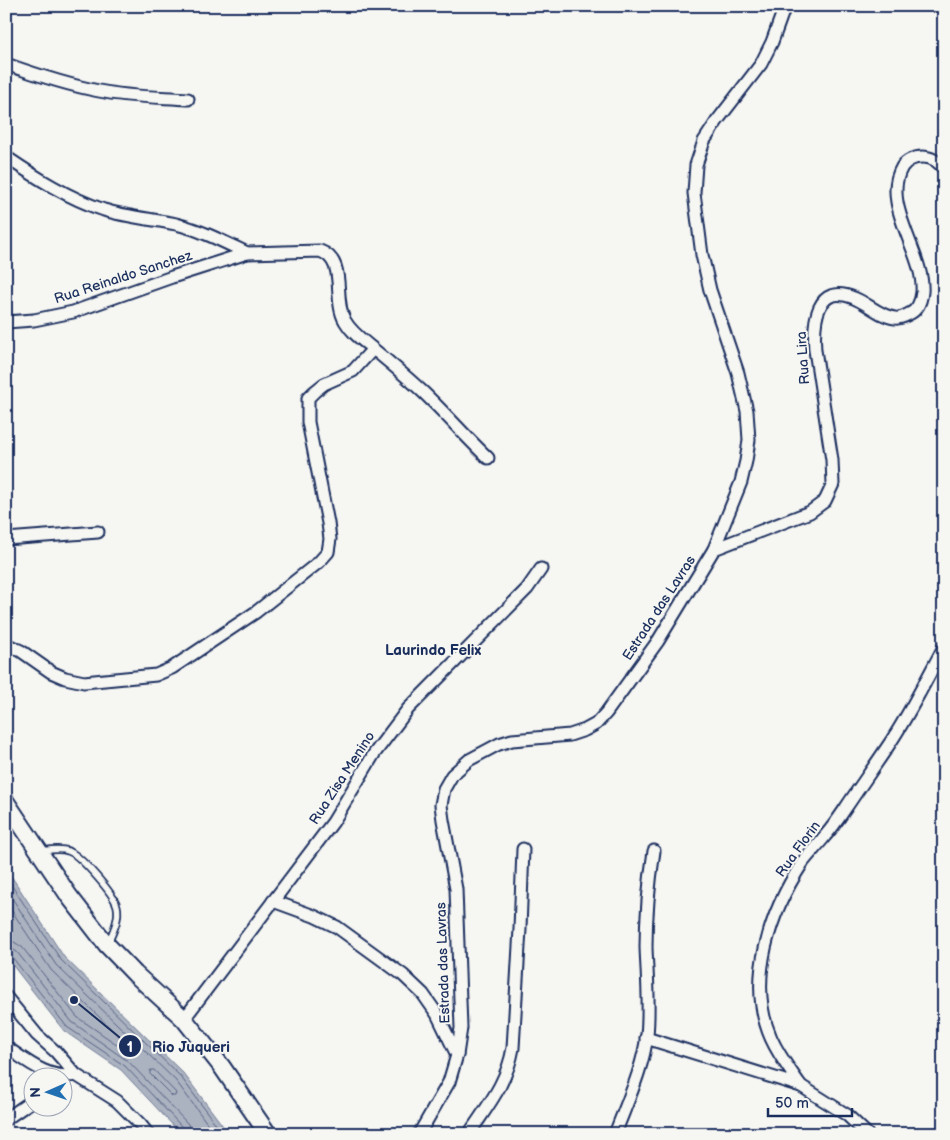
<svg xmlns="http://www.w3.org/2000/svg" width="950" height="1140" font-family="'Balsamiq Sans',sans-serif">
  <style>
    .water { fill: #abb2c0; stroke: #717e99 }
    .lines { fill: none; stroke-linecap: round; stroke-linejoin: round }
    .shore { stroke: #556385; stroke-width: 1 }
    .lane-casing { stroke: #1b2f5e; stroke-width: 9 }
    .street-casing { stroke: #1b2f5e; stroke-width: 15 }
    .secondary-casing { stroke: #1b2f5e; stroke-width: 20 }
    .lane { stroke: #f6f6f2; stroke-width: 5.5 }
    .street { stroke: #f6f6f2; stroke-width: 11 }
    .secondary { stroke: #f6f6f2; stroke-width: 16 }
    .labels { text-anchor: middle; dominant-baseline: central; stroke-width: 4; stroke-linejoin: round; paint-order: stroke }
    .street-label { font-size: 14px; fill: #1b2f5e; stroke: #f6f6f2 }
    .neighbourhood-label { font-size: 15px; font-weight: bold; fill: #1b2f5e; stroke: #f6f6f2 }
    .leader { fill: none; stroke: #1b2f5e; stroke-width: 2 }
    .callout-dot { fill: #1b2f5e; stroke: #f6f6f2; stroke-width: 2 }
    .mark-label { font-size: 15px; text-anchor: middle; font-weight: bold; fill: #fff }
    .callout-label { font-size: 15px; text-anchor: middle; font-weight: bold; fill: #1b2f5e; stroke: #f6f6f2; stroke-width: 4; stroke-linejoin: round; paint-order: stroke }
  </style>
  <rect width="100%" height="100%" fill="#f6f6f2"/>
  <filter id="ink" filterUnits="userSpaceOnUse"><feTurbulence type="fractalNoise" baseFrequency=".02" numOctaves="2"/><feDisplacementMap in="SourceGraphic" scale="10" xChannelSelector="R" yChannelSelector="G"/><feConvolveMatrix kernelMatrix="1 2 1 2 8 2 1 2 1" color-interpolation-filters="sRGB"/></filter>
  <g filter="url(#ink)">
    <!-- water -->
    <path class="water" d="M 6,868 L 64,957 L 184,1074 L 229,1134 L 181,1134 L 121,1070 L 64,1031 L 6,957 Z"/>
    <g class="lines">
      <!-- shore -->
      <g class="shore">
        <path d="M 6,877 L 61,960 L 181,1077 L 223,1134"/>
        <path d="M 6,889 L 56,965 L 176,1081 L 215,1134"/>
        <path d="M 6,902 L 51,970 L 131,1048 L 132,1052 L 128,1052 L 77,1017 L 22,947 L 14,942 L 6,941"/>
        <path d="M 6,948 L 12,949 L 17,952 L 72,1022 L 129,1062 L 188,1124 L 191,1134"/>
        <path d="M 6,955 L 12,957 L 67,1027 L 125,1066 L 183,1128 L 184,1134"/>
        <path d="M 151,1070 L 154,1070 L 176,1093 L 175,1096 L 172,1096 L 150,1074 Z"/>
      </g>
      <!-- lane casing -->
      <g class="lane-casing">
        <path id="lane" d="M 41,851 C 49,850 60,848 68,851 C 79,854 114,894 117,906 C 120,918 113,932 108,943"/>
      </g>
      <!-- street casing -->
      <g class="street-casing">
        <g id="street">
          <path d="M 6,64 C 37,75 67,85 99,91 C 128,97 158,97 188,99"/>
          <path d="M 6,157 C 37,178 68,198 104,210 C 127,217 152,219 176,224 C 201,230 224,242 247,253"/>
          <path d="M 6,322 L 34,320 L 73,312 L 172,277 L 247,253 L 320,251 C 348,261 332,299 345,321 C 351,332 362,340 372,348 C 389,362 407,377 424,393 C 446,414 466,437 488,458"/>
          <path d="M 6,539 L 98,532"/>
          <path d="M 714,549 L 810,512 L 825,501 L 833,484 L 832,460 L 815,350 C 813,323 816,282 854,298 C 867,303 881,317 895,318 C 900,319 905,316 909,314 C 918,310 921,301 922,292 C 925,254 880,204 902,167 C 906,161 914,157 922,157 C 932,157 938,161 944,169"/>
          <path d="M 6,644 L 21,651 L 51,672 L 65,678 L 84,682 L 156,675 L 172,668 L 256,612 L 319,562 L 328,552 L 330,539 L 328,523 L 308,422 L 308,398 L 314,392 L 324,384 L 353,371 L 373,349"/>
          <path d="M 273,901 L 314,916 L 337,927 L 403,975 L 423,994 L 437,1014 L 457,1055"/>
          <path d="M 6,997 L 37,1035 L 56,1052 L 76,1075 L 117,1101 L 140,1124 L 148,1134"/>
          <path d="M 184,1019 L 333,822 L 374,754 L 408,709 L 527,589 L 541,569"/>
          <path d="M 646,1038 L 801,1086 L 847,1115 L 867,1134"/>
          <path d="M 6,1047 C 28,1062 49,1080 76,1075"/>
          <path d="M 801,1086 C 790,1070 779,1056 771,1038 C 746,981 770,912 803,862 C 810,853 818,845 825,836 C 832,828 839,818 845,809 C 859,788 874,767 888,746 C 909,715 926,680 944,647"/>
          <path d="M 6,1119 L 32,1101"/>
          <path d="M 419,1134 L 449,1082 L 457,1055 L 461,1028 L 456,889 L 443,820 L 441,805 L 444,789 L 452,775 L 469,760 L 499,744 L 512,740 L 570,735 L 585,730 L 596,724 L 606,713 L 658,641 L 714,549 L 741,482 L 746,461 L 749,440 L 747,411 L 738,373 L 710,290 L 702,255 L 694,193 L 696,165 L 704,141 L 717,121 L 761,64 L 772,42 L 785,6"/>
          <path d="M 469,1134 C 488,1105 507,1083 513,1048 L 520,929 L 523,849"/>
          <path d="M 615,1134 C 627,1102 643,1069 647,1035 C 650,1006 647,976 646,947 C 646,915 649,883 654,851"/>
        </g>
      </g>
      <!-- secondary casing -->
      <g class="secondary-casing">
        <path id="secondary" d="M 6,802 L 69,896 L 107,945 L 135,974 L 184,1019 L 222,1067 L 268,1134"/>
      </g>
      <!-- lane -->
      <use href="#lane" class="lane"/>
      <!-- street -->
      <use href="#street" class="street"/>
      <!-- secondary -->
      <use href="#secondary" class="secondary"/>
    </g>
  </g>
  <g class="labels">
    <!-- street labels -->
    <g class="street-label">
      <text transform="translate(123 277) rotate(-18)">Rua Reinaldo Sanchez</text>
      <text transform="translate(803 358) rotate(-94)">Rua Lira</text>
      <text transform="translate(659 608) rotate(-57)">Estrada das Lavras</text>
      <text transform="translate(342 778) rotate(-57)">Rua Zisa Menino</text>
      <text transform="translate(798 849) rotate(-54)">Rua Florin</text>
      <text transform="translate(443 963) rotate(-92)">Estrada das Lavras</text>
    </g>
    <!-- neighbourhood labels -->
    <g class="neighbourhood-label">
      <text x="433" y="650">Laurindo Felix</text>
    </g>
  </g>
  <!-- callouts -->
  <path class="leader" d="M74 1000L130 1046"/>
  <g class="callout-dot">
    <circle cx="74" cy="1000" r="5"/>
    <circle cx="130" cy="1046" r="12"/>
  </g>
  <g class="mark-label">
    <text x="130" y="1052">1</text>
  </g>
  <g class="callout-label">
    <text x="191" y="1052">Rio Juqueri</text>
  </g>
  <!-- margin -->
  <rect width="950" height="1140" fill="none" stroke="#f6f6f2" stroke-width="25"/>
  <rect x="12" y="12" width="925" height="1115" fill="none" stroke="#1b2f5e" stroke-width="2" filter="url(#ink)"/>
  <!-- north arrow -->
  <g transform="translate(48 1092) rotate(268)"><circle r="24" fill="#f6f6f2" stroke="#9ea6b7"/>
  <path d="M0-4L9 19L0 12L-9 19Z" fill="#1f6fb2"/>
  <text y="-8" font-size="14" font-weight="bold" text-anchor="middle" fill="#1b2f5e">N</text>
  </g>
  <!-- scale -->
  <path d="M768 1108v8h84v-8" fill="none" stroke="#1b2f5e" stroke-width="2.5"/>
  <text x="775" y="1108" font-size="15" fill="#1b2f5e" stroke="#f6f6f2" stroke-width="4" paint-order="stroke">50 m</text>
</svg>
